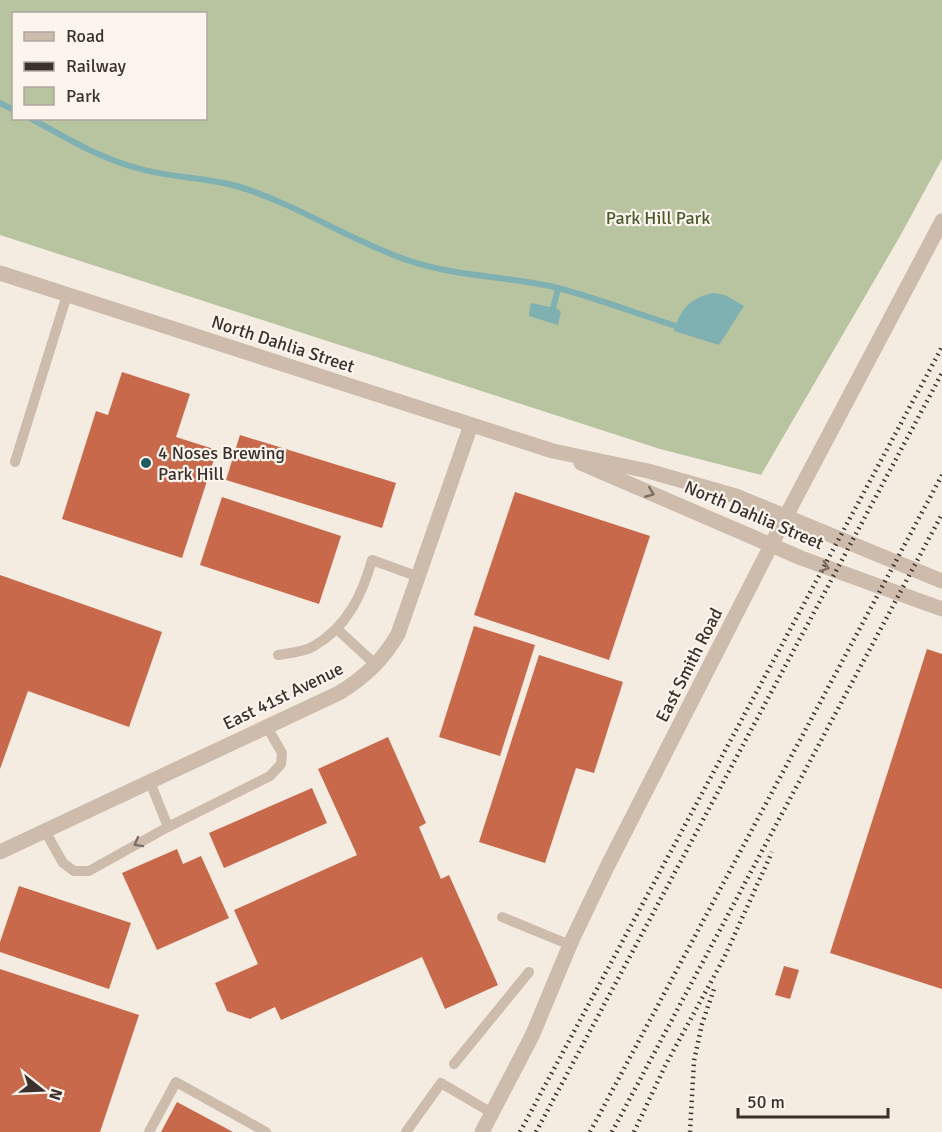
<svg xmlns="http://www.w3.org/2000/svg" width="942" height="1132" font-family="Signika,sans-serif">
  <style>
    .green { fill: #b8c4a0; fill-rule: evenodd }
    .water { fill: #7fb0b2 }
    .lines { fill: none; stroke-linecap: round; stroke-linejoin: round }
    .stream { stroke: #7fb0b2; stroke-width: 6 }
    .building { fill: #c8694b }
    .service { stroke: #cdbbac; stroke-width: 10 }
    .minor { stroke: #cdbbac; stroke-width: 15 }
    .tertiary { stroke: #cdbbac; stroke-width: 15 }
    .rail { stroke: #3b302b; stroke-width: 4.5; stroke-dasharray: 1.5 4.5; stroke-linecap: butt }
    .oneway { stroke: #7d6f65 }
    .poi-dot { fill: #1f5a5e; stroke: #fbf5ee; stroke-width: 2 }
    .labels { text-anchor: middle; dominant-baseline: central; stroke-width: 4.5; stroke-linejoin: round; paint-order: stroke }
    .park-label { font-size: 18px; fill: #4a5a2e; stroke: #fbf5ee }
    .street-label { font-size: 18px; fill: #3b302b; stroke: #fbf5ee }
    .poi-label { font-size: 18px; fill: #3b302b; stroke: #fbf5ee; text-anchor: start }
  </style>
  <rect width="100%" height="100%" fill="#f4ebe1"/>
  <!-- green -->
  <path class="green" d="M 0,0 L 942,0 L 942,159 L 899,238 L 761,475 L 660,449 L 0,235 ZM 14,14 L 206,14 L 206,118 L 14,118 Z"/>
  <!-- water -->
  <g class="water">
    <path d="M 714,293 L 725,295 L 744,306 L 719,345 L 674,331 C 680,309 691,297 714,293 Z"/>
    <path d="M 532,303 L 558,309 L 561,312 L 558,325 L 529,316 L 530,306 Z"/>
  </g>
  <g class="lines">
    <!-- stream -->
    <g class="stream">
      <path d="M 0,103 L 14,110"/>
      <path d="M 30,118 C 65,137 99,158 137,168 C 170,178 206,177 240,187 C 298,205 349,240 407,260 C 453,276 502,276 550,286 C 592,296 634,313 676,326"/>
      <path d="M 553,308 L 558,289"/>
    </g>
  </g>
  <!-- building -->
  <g class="building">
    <path d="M 122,372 L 190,394 L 176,437 L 217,450 L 182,558 L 62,519 L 96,411 L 108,415 Z"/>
    <path d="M 240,435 L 396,483 L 382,528 L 226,480 Z"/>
    <path d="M 515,492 L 650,536 L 609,660 L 474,615 Z"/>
    <path d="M 222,497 L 341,536 L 319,604 L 200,565 Z"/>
    <path d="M 0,575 L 162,632 L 129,727 L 28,691 L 0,769 Z"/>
    <path d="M 474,626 L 535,645 L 500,756 L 439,737 Z"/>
    <path d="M 927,649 L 942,654 L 942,989 L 830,953 Z"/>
    <path d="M 539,655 L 623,682 L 594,773 L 576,768 L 545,863 L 479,842 Z"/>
    <path d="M 388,737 L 426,823 L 419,827 L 441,879 L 449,875 L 498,985 L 445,1009 L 422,957 L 281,1020 L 275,1007 L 250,1019 L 227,1011 L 215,983 L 258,964 L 234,910 L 357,855 L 318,769 Z"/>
    <path d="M 312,788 L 327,823 L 224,868 L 209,833 Z"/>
    <path d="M 177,849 L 183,864 L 201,856 L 229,918 L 157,950 L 122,873 Z"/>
    <path d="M 19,886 L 131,923 L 109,989 L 0,952 L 0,942 Z"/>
    <path d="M 784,966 L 799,970 L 790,999 L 775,995 Z"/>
    <path d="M 0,969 L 139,1015 L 100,1132 L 0,1132 Z"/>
    <path d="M 177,1102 L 233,1132 L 161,1132 Z"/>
  </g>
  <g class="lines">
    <!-- service -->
    <g class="service">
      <path d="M 15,462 L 67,295"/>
      <path d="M 337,629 L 376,665"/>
      <path d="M 278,655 C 289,653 305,652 314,646 C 347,627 362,595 372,560 L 419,577"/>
      <path d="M 150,782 L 168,827"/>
      <path d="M 45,831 L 63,863 L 74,871 L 89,871 L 166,828 L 270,776 L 281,764 L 282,753 L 267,727"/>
      <path d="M 502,917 L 570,945"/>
      <path d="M 454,1064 L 529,972"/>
      <path d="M 149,1132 L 176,1082 L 266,1132"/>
      <path d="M 406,1132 L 441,1083 L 492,1113"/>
    </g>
    <!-- minor -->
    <path class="minor" d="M 0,852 L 339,693 C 365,677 383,660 398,634 L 471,425"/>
    <!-- tertiary -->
    <g class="tertiary">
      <path d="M 0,273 L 553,451 L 648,471 L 736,496 L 942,581"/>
      <path d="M 581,463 L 801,558 L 942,609"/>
      <path d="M 482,1132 L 532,1036 L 572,940 L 608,865 L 786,516 L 942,221"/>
    </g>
    <!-- rail -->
    <g class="rail">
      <path d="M 520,1132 L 942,347"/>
      <path d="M 536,1132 L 942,373"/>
      <path d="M 590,1132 L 942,475"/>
      <path d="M 612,1132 L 942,514"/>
      <path d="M 634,1132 L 665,1066 L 724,958 L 772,852"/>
      <path d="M 690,1132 L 694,1061 L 702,1024 L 714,989"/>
    </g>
  </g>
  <!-- one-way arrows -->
  <defs><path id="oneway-chevron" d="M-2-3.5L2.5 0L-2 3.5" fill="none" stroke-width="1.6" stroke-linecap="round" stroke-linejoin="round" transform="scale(1.5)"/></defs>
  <g class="oneway">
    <use href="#oneway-chevron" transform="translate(650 493) rotate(22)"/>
    <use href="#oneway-chevron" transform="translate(825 567) rotate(18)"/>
    <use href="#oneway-chevron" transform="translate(138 843) rotate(151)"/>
  </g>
  <!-- markers -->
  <circle class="poi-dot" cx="146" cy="463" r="6"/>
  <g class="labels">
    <!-- park labels -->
    <g class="park-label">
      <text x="658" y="218">Park Hill Park</text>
    </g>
    <!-- street labels -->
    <g class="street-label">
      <text transform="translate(283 344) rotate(18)">North Dahlia Street</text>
      <text transform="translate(754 515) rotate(23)">North Dahlia Street</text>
      <text transform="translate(689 665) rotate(-63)">East Smith Road</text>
      <text transform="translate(283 696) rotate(-26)">East 41st Avenue</text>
    </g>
    <!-- poi labels -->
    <g class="poi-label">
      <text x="158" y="453">4 Noses Brewing<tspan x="158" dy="21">Park Hill</tspan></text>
    </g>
  </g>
  <!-- legend -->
  <rect x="12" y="12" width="195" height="108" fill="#fbf5ee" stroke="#aea6a0" stroke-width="1.5"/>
  <rect x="24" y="32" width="30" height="9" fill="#cdbbac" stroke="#aea6a0" stroke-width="1.5"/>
  <text x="66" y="42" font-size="18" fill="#3b302b">Road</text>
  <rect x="24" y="62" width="30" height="9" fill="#3b302b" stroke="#aea6a0" stroke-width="1.5"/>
  <text x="66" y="72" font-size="18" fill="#3b302b">Railway</text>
  <rect x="24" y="87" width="30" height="18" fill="#b8c4a0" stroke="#aea6a0" stroke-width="1.5"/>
  <text x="66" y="102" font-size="18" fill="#3b302b">Park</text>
  <!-- north arrow -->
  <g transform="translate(42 1090) rotate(108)" stroke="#fbf5ee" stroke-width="4.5" paint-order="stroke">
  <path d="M0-4.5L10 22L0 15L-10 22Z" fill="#3b302b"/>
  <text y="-9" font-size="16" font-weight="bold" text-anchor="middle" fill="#3b302b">N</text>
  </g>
  <!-- scale -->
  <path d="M738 1108v9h150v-9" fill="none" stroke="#3b302b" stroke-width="3"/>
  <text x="747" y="1108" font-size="18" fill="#3b302b" stroke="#fbf5ee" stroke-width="4.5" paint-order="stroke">50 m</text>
</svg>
